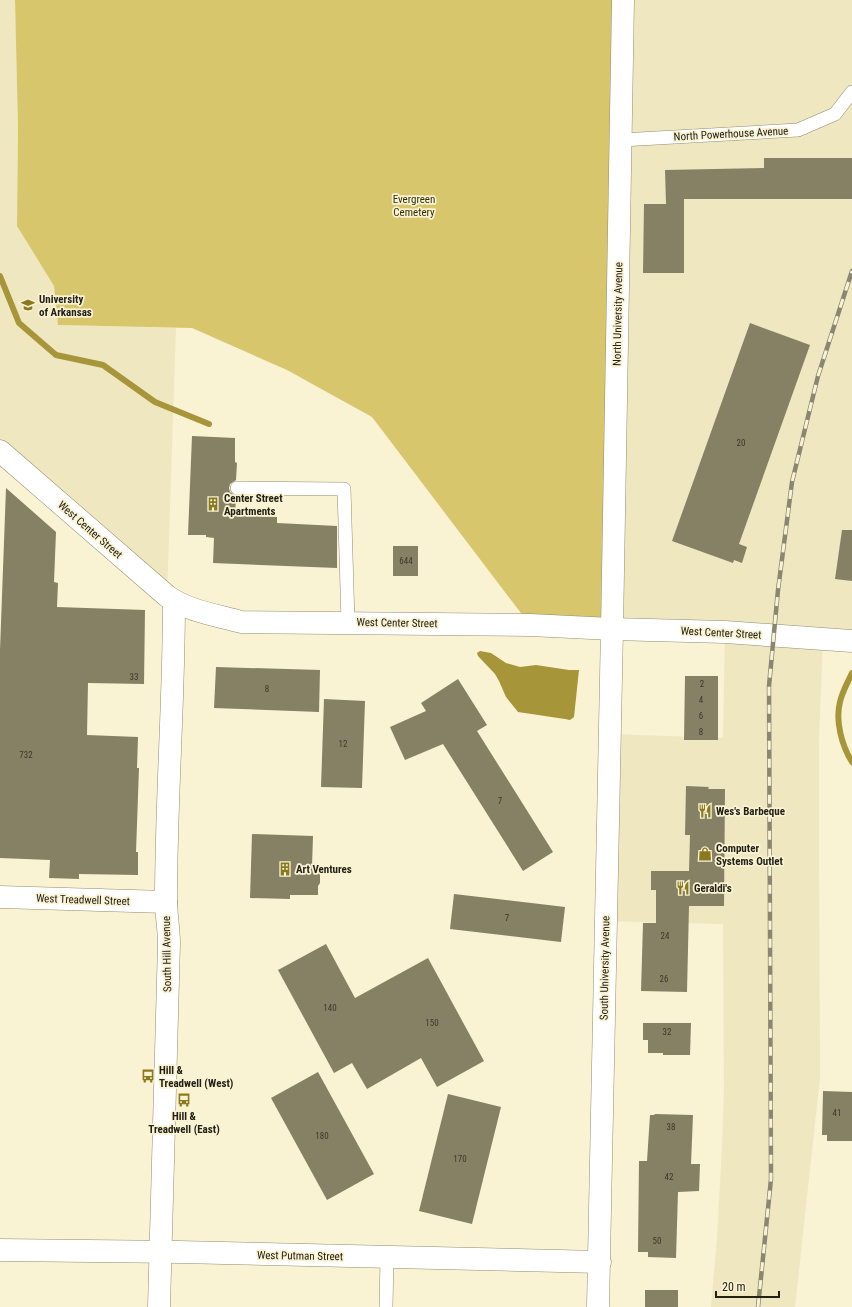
<svg xmlns="http://www.w3.org/2000/svg" width="852" height="1307" font-family="'Roboto Condensed',sans-serif">
  <style>
    .built { fill: #eee7c0 }
    .green { fill: #d8c66d }
    .water { fill: #a7953a }
    .lines { fill: none; stroke-linecap: round; stroke-linejoin: round }
    .stream { stroke: #a7953a; stroke-width: 6 }
    .building { fill: #868164 }
    .service-casing { stroke: #928d70; stroke-width: 14 }
    .minor-casing { stroke: #928d70; stroke-width: 23 }
    .tertiary-casing { stroke: #928d70; stroke-width: 23 }
    .service { stroke: #fff; stroke-width: 13 }
    .minor { stroke: #fff; stroke-width: 22 }
    .tertiary { stroke: #fff; stroke-width: 22 }
    .rail-casing { stroke: #8a8671; stroke-width: 4.5 }
    .rail { stroke: #f9f2d3; stroke-width: 3; stroke-dasharray: 9; stroke-linecap: butt }
    .labels { text-anchor: middle; dominant-baseline: central; stroke-width: 3.5; stroke-linejoin: round; paint-order: stroke }
    .number-label { font-size: 9px; fill: #3c3929 }
    .street-label { font-size: 11px; fill: #232115; stroke: #f9f2d3 }
    .park-label { font-size: 11px; fill: #342d04; stroke: #f9f2d3 }
    .poi-label { font-size: 11px; font-weight: bold; fill: #232115; stroke: #f9f2d3; text-anchor: start }
  </style>
  <rect width="100%" height="100%" fill="#f9f2d3"/>
  <!-- built -->
  <g class="built">
    <path d="M 0,0 L 15,0 L 18,128 L 17,226 L 54,286 L 58,325 L 176,328 L 167,596 L 0,451 Z"/>
    <path d="M 623,0 L 852,0 L 852,641 L 823,639 L 819,738 L 819,872 L 820,1077 L 795,1307 L 711,1307 L 717,1238 L 722,1148 L 724,1090 L 723,924 L 606,921 L 610,734 L 723,738 L 725,632 L 612,629 Z"/>
  </g>
  <!-- green -->
  <path class="green" d="M 15,0 L 623,0 L 612,629 L 530,625 L 372,417 L 287,370 L 192,328 L 58,325 L 54,286 L 17,226 L 18,128 Z"/>
  <!-- water -->
  <path class="water" d="M 480,651 L 491,653 L 506,663 L 520,667 L 536,665 L 569,670 L 579,670 L 574,717 L 570,720 L 565,719 L 518,712 L 506,697 L 499,681 L 495,674 L 478,656 L 477,653 Z"/>
  <g class="lines">
    <!-- stream -->
    <g class="stream">
      <path d="M 0,276 L 19,323 L 56,355 L 103,365 L 155,402 L 209,424"/>
      <path d="M 852,673 C 848,682 842,692 840,702 C 835,721 842,746 852,762"/>
    </g>
  </g>
  <!-- building -->
  <g class="building">
    <path d="M 764,158 L 852,158 L 852,199 L 684,199 L 684,273 L 643,273 L 644,204 L 666,204 L 665,170 L 764,168 Z"/>
    <path d="M 750,323 L 810,345 L 739,544 L 747,547 L 742,563 L 734,560 L 733,563 L 672,541 Z"/>
    <path d="M 192,436 L 235,438 L 235,462 L 237,463 L 236,480 L 230,484 L 229,488 L 230,492 L 235,496 L 236,498 L 235,515 L 277,517 L 277,523 L 337,526 L 337,568 L 213,563 L 214,538 L 206,537 L 206,535 L 188,535 Z"/>
    <path d="M 6,488 L 56,532 L 54,582 L 58,583 L 57,607 L 145,610 L 144,684 L 88,683 L 87,735 L 138,737 L 137,768 L 139,768 L 136,852 L 138,852 L 138,875 L 79,874 L 79,879 L 49,878 L 50,860 L 0,858 L 0,650 Z"/>
    <path d="M 842,530 L 852,530 L 852,581 L 835,579 Z"/>
    <rect x="393" y="546" width="25" height="30"/>
    <path d="M 216,667 L 320,670 L 319,712 L 214,708 Z"/>
    <path d="M 685,676 L 718,676 L 718,740 L 684,740 Z"/>
    <path d="M 458,679 L 487,725 L 477,731 L 553,852 L 523,871 L 443,744 L 405,760 L 390,727 L 426,711 L 421,703 Z"/>
    <path d="M 324,699 L 365,701 L 362,788 L 321,787 Z"/>
    <path d="M 686,786 L 709,787 L 708,789 L 725,789 L 724,906 L 689,906 L 687,992 L 641,991 L 643,923 L 656,923 L 656,890 L 651,890 L 651,871 L 689,871 L 690,835 L 685,835 Z"/>
    <path d="M 252,834 L 313,836 L 312,866 L 319,866 L 318,871 L 320,873 L 320,883 L 318,886 L 318,895 L 290,895 L 290,899 L 250,898 Z"/>
    <path d="M 454,894 L 565,907 L 561,942 L 450,929 Z"/>
    <path d="M 326,944 L 355,998 L 428,958 L 484,1061 L 437,1087 L 421,1058 L 367,1089 L 352,1063 L 334,1073 L 278,970 Z"/>
    <path d="M 643,1023 L 691,1023 L 690,1055 L 663,1055 L 663,1053 L 648,1053 L 648,1040 L 643,1040 Z"/>
    <path d="M 318,1072 L 374,1174 L 327,1200 L 271,1098 Z"/>
    <path d="M 823,1091 L 852,1092 L 852,1141 L 827,1141 L 827,1135 L 822,1135 Z"/>
    <path d="M 448,1094 L 501,1107 L 472,1224 L 419,1211 Z"/>
    <path d="M 655,1114 L 693,1115 L 691,1164 L 700,1164 L 699,1191 L 678,1192 L 676,1258 L 648,1257 L 648,1252 L 638,1252 L 639,1161 L 647,1161 L 650,1115 L 654,1115 Z"/>
    <rect x="645" y="1290" width="33" height="17"/>
  </g>
  <g class="lines">
    <!-- service casing -->
    <g class="service-casing">
      <g id="service">
        <path d="M 621,140 L 798,130 L 835,114 L 852,92"/>
        <path d="M 237,488 L 344,489 L 348,622"/>
        <path d="M 386,1307 L 387,1258"/>
      </g>
    </g>
    <!-- minor casing -->
    <g class="minor-casing">
      <g id="minor">
        <path d="M 0,897 L 166,902"/>
        <path d="M 0,1250 L 179,1252 L 600,1262"/>
        <path d="M 159,1307 L 169,943 C 169,929 166,914 166,900 C 166,801 174,701 174,601"/>
        <path d="M 598,1307 L 612,629 L 623,0"/>
      </g>
    </g>
    <!-- tertiary casing -->
    <g class="tertiary-casing">
      <path id="tertiary" d="M 0,451 L 167,596 C 188,611 216,615 241,622 L 530,625 L 612,629 L 725,632 L 852,641"/>
    </g>
    <!-- service -->
    <use href="#service" class="service"/>
    <!-- minor -->
    <use href="#minor" class="minor"/>
    <!-- tertiary -->
    <use href="#tertiary" class="tertiary"/>
    <!-- rail casing -->
    <g class="rail-casing">
      <path id="rail" d="M 758,1307 L 771,1179 L 769,686 L 778,590 L 792,482 L 818,376 L 852,271"/>
    </g>
    <!-- rail -->
    <use href="#rail" class="rail"/>
  </g>
  <!-- icons -->
  <defs>
    <g id="university-bare" transform="scale(1.08)"><path d="M0-5L7-2L0 1L-7-2ZM-4 1L0 2.5L4 1V4Q0 6-4 4Z" fill="#8a791e" stroke="#f9f2d3" stroke-width="2.5" paint-order="stroke"/></g>
    <g id="building-bare" transform="scale(1.08)"><path d="M-4-6H4V6H1V3H-1V6H-4ZM-2.5-4.3h1.7v1.8h-1.7ZM.8-4.3h1.7v1.8H.8ZM-2.5-1h1.7V.8h-1.7ZM.8-1h1.7V.8H.8Z" fill="#8a791e" stroke="#f9f2d3" stroke-width="2.5" paint-order="stroke"/></g>
    <g id="restaurant-bare" transform="scale(1.08)"><path d="M-5-6h1v4h1v-4h1v4h1v-4h1v5L-1.5 .5V6h-2V.5L-5-1ZM5-6V6H3V1.5H1.5Q1.5-4 5-6Z" fill="#8a791e" stroke="#f9f2d3" stroke-width="2.5" paint-order="stroke"/></g>
    <g id="shop-bare" transform="scale(1.08)"><path d="M-5-2.5h2.3a2.7 3.5 0 0 1 5.4 0H5L5.5 6h-11ZM-1.5-2.5h3a1.5 2.3 0 0 0-3 0Z" fill="#8a791e" stroke="#f9f2d3" stroke-width="2.5" paint-order="stroke"/></g>
    <g id="bus-bare" transform="scale(1.08)"><path d="M-5-6H5V4H4V6H2V4H-2V6H-4V4H-5ZM-3.5-4V0h7V-4ZM-3.5 1.2v1.5H-2V1.2ZM2 1.2v1.5H3.5V1.2Z" fill="#8a791e" stroke="#f9f2d3" stroke-width="2.5" paint-order="stroke"/></g>
  </defs>
  <g fill-rule="evenodd">
    <use href="#university-bare" x="28" y="305"/>
    <use href="#building-bare" x="213" y="504"/>
    <use href="#restaurant-bare" x="705" y="811"/>
    <use href="#shop-bare" x="705" y="854"/>
    <use href="#building-bare" x="285" y="869"/>
    <use href="#restaurant-bare" x="683" y="888"/>
    <use href="#bus-bare" x="148" y="1076"/>
    <use href="#bus-bare" x="184" y="1100"/>
  </g>
  <g class="labels">
    <!-- number labels -->
    <g class="number-label">
      <text x="741" y="443">20</text>
      <text x="406" y="561">644</text>
      <text x="134" y="677">33</text>
      <text x="702" y="684">2</text>
      <text x="267" y="689">8</text>
      <text x="701" y="700">4</text>
      <text x="701" y="716">6</text>
      <text x="701" y="732">8</text>
      <text x="343" y="744">12</text>
      <text x="26" y="755">732</text>
      <text x="500" y="801">7</text>
      <text x="507" y="918">7</text>
      <text x="665" y="936">24</text>
      <text x="664" y="979">26</text>
      <text x="330" y="1008">140</text>
      <text x="432" y="1023">150</text>
      <text x="667" y="1032">32</text>
      <text x="837" y="1113">41</text>
      <text x="671" y="1127">38</text>
      <text x="322" y="1136">180</text>
      <text x="460" y="1159">170</text>
      <text x="669" y="1177">42</text>
      <text x="657" y="1241">50</text>
    </g>
    <!-- street labels -->
    <g class="street-label">
      <text transform="translate(731 134) rotate(-3)">North Powerhouse Avenue</text>
      <text transform="translate(618 314) rotate(-89)">North University Avenue</text>
      <text transform="translate(90 530) rotate(41)">West Center Street</text>
      <text transform="translate(397 623) rotate(1)">West Center Street</text>
      <text transform="translate(721 633) rotate(3)">West Center Street</text>
      <text transform="translate(83 900) rotate(2)">West Treadwell Street</text>
      <text transform="translate(167 954) rotate(-91)">South Hill Avenue</text>
      <text transform="translate(605 968) rotate(-89)">South University Avenue</text>
      <text transform="translate(300 1256) rotate(1)">West Putman Street</text>
    </g>
    <!-- park labels -->
    <g class="park-label">
      <text x="414" y="199">Evergreen<tspan x="414" dy="13">Cemetery</tspan></text>
    </g>
    <!-- poi labels -->
    <g class="poi-label">
      <text x="39" y="299">University<tspan x="39" dy="13">of Arkansas</tspan></text>
      <text x="224" y="498">Center Street<tspan x="224" dy="13">Apartments</tspan></text>
      <text x="716" y="811">Wes's Barbeque</text>
      <text x="716" y="848">Computer<tspan x="716" dy="13">Systems Outlet</tspan></text>
      <text x="296" y="869">Art Ventures</text>
      <text x="694" y="888">Geraldi's</text>
      <text x="159" y="1070">Hill &amp;<tspan x="159" dy="13">Treadwell (West)</tspan></text>
      <text x="184" y="1116" text-anchor="middle">Hill &amp;<tspan x="184" dy="13">Treadwell (East)</tspan></text>
    </g>
  </g>
  <!-- scale -->
  <path d="M716 1291v6h63v-6" fill="none" stroke="#232115" stroke-width="2"/>
  <text x="722" y="1291" font-size="12" fill="#232115" stroke="#f9f2d3" stroke-width="3" paint-order="stroke">20 m</text>
</svg>
